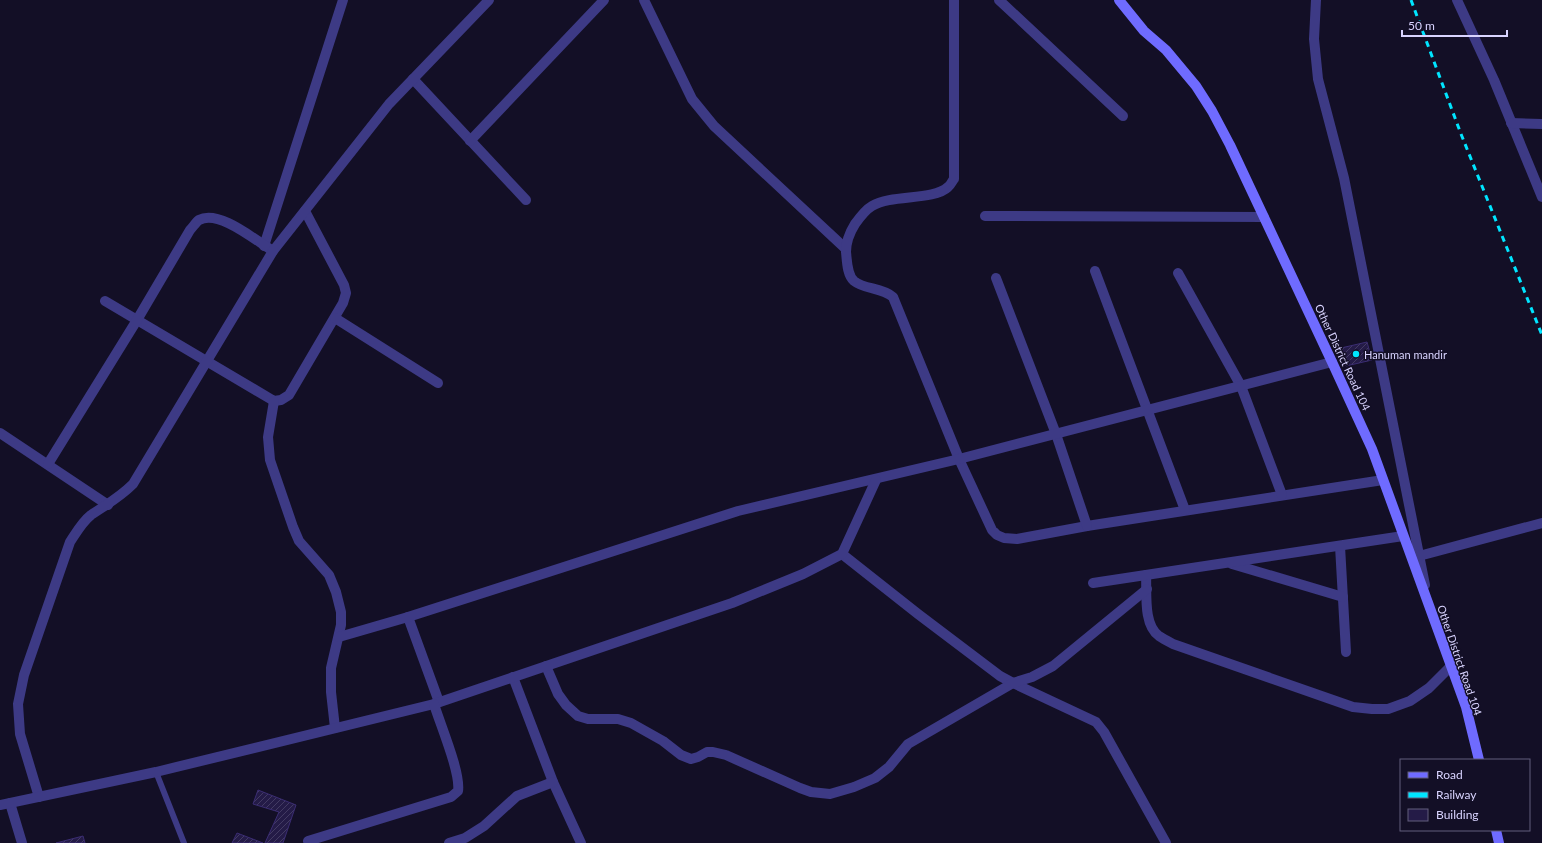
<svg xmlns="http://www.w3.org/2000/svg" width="1542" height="843" font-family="Lato,sans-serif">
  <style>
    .building { fill: url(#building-hatch); stroke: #3b2d73 }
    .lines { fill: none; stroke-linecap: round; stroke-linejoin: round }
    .lane { stroke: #3d3a85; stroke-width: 6 }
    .street { stroke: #3d3a85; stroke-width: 10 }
    .secondary { stroke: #6f6bff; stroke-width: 10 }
    .rail { stroke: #00e5ff; stroke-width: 3; stroke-dasharray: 6 5; stroke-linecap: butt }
    .poi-dot { fill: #00e5ff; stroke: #130f26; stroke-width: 1.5 }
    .labels { text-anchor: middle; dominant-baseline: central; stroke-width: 3; stroke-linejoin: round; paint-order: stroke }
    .poi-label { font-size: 11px; fill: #d9d4ff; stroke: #130f26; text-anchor: start }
    .street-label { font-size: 11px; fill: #d9d4ff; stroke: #130f26 }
  </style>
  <defs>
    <pattern id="building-hatch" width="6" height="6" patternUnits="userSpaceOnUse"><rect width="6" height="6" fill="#241b47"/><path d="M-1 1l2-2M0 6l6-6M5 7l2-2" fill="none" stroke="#433b63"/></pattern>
  </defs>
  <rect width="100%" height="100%" fill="#130f26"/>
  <!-- building -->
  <g class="building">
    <path d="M 1367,342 L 1372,360 L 1346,366 L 1341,348 Z"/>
    <path d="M 258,790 L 296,805 L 283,843 L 265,843 L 279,812 L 253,804 Z"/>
    <path d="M 237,833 L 263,843 L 232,843 Z"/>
    <path d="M 83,836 L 85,843 L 56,843 Z"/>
  </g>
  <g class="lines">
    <!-- lane -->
    <path class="lane" d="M 156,772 L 184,843"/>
    <!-- street -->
    <g class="street">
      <path d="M 644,0 L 692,99 L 714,126 L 846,249"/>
      <path d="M 954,0 L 954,179 C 952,181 951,185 948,187 C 933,201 892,194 872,206 C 865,210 860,217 855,224 C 850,232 846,242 846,252 C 847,261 847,275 854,281 C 865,290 881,287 893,297 L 959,459 L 992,530 L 997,535 L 1004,538 L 1017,539 L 1087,526 L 1383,480"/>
      <path d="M 999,0 L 1123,116"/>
      <path d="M 1316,0 L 1314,39 L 1318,79 L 1344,178 L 1425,585"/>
      <path d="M 1457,0 L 1494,80 L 1542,197"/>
      <path d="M 413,79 L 526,200"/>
      <path d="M 1511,123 L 1542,124"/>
      <path d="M 470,141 L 604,0"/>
      <path d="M 985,216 L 1264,217"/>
      <path d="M 264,246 L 343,0"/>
      <path d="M 1095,271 L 1185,510"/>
      <path d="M 1178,273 L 1241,386 L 1282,495"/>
      <path d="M 996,278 L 1056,434 L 1087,526"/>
      <path d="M 105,301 L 274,401 L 281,400 L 289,395 L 343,303 L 346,293 L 344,285 L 305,211"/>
      <path d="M 335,318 L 438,383"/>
      <path d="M 274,401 L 268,437 L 270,460 L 293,527 L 299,541 L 329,575 L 336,592 L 341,612 L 341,625 L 331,668 L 331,692 L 335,728"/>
      <path d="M 0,433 L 108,505"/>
      <path d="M 48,464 L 137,320 L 190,230 C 193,227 196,222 199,220 C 219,209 256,241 273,251"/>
      <path d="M 1340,546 L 1346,652"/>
      <path d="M 842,554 L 918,614 L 1000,676 L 1013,683 L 1096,722 L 1104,732 L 1166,843"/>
      <path d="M 1419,556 L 1542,523"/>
      <path d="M 1232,564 L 1343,597"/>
      <path d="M 1146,575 C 1147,593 1143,625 1159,636 C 1163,639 1168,641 1173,644 L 1353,707 L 1372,709 L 1388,709 L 1410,701 L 1429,688 L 1451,666"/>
      <path d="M 1093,583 L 1403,536"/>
      <path d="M 408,617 L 439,702"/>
      <path d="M 339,637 L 408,617 L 738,511 L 959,459 L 1332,362"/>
      <path d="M 546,666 L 558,694 L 566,705 L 578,716 L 588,719 L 618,719 L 631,723 L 663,741 L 681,755 L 691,759 L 698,757 L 707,752 L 713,752 L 726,755 L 800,788 L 811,792 L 830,794 L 854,787 L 875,778 L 889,767 L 908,744 L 1013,683 L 1032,677 L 1053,666 L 1147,589"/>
      <path d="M 513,677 L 553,782 L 581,843"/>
      <path d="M 39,797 L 20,734 L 18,704 L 24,675 L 70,542 C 76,533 82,522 91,515 C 107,504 119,498 133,484 L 273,251 L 389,104 L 489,0"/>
      <path d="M 10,803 L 22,843"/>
      <path d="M 0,805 L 156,772 L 434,704 L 732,603 L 803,574 L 842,554 L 876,480"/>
      <path d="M 308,841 L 451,797 L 458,791 C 461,773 440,724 434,704"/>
      <path d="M 449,843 L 465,838 L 484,826 L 517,796 L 553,782"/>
    </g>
    <!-- secondary -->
    <g class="secondary">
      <path d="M 1119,0 L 1144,31 L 1166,50 L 1196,86 L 1212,111 L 1230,145 L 1332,362 L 1372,449 L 1466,707 L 1479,760"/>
      <path d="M 1496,830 L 1499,843"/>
    </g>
    <!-- rail -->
    <path class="rail" d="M 1411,0 L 1461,134 L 1542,335"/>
  </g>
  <!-- markers -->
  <circle class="poi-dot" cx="1356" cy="354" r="4"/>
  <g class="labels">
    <!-- poi labels -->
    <g class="poi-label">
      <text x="1364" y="354">Hanuman mandir</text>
    </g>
    <!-- street labels -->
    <g class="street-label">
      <text transform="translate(1343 357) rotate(65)">Other District Road 104</text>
      <text transform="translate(1460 660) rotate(71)">Other District Road 104</text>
    </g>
  </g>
  <!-- legend -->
  <rect x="1400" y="759" width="130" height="72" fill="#130f26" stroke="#625e7d"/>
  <rect x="1408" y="772" width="20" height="6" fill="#6f6bff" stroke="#625e7d"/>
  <text x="1436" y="779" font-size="12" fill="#d9d4ff">Road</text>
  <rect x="1408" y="792" width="20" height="6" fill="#00e5ff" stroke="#625e7d"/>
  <text x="1436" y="799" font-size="12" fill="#d9d4ff">Railway</text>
  <rect x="1408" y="809" width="20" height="12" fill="#241b47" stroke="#625e7d"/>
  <text x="1436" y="819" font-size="12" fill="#d9d4ff">Building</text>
  <!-- scale -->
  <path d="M1402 30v6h105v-6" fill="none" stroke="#d9d4ff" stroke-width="2"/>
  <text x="1408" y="30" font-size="12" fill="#d9d4ff" stroke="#130f26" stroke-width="3" paint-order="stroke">50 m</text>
</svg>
